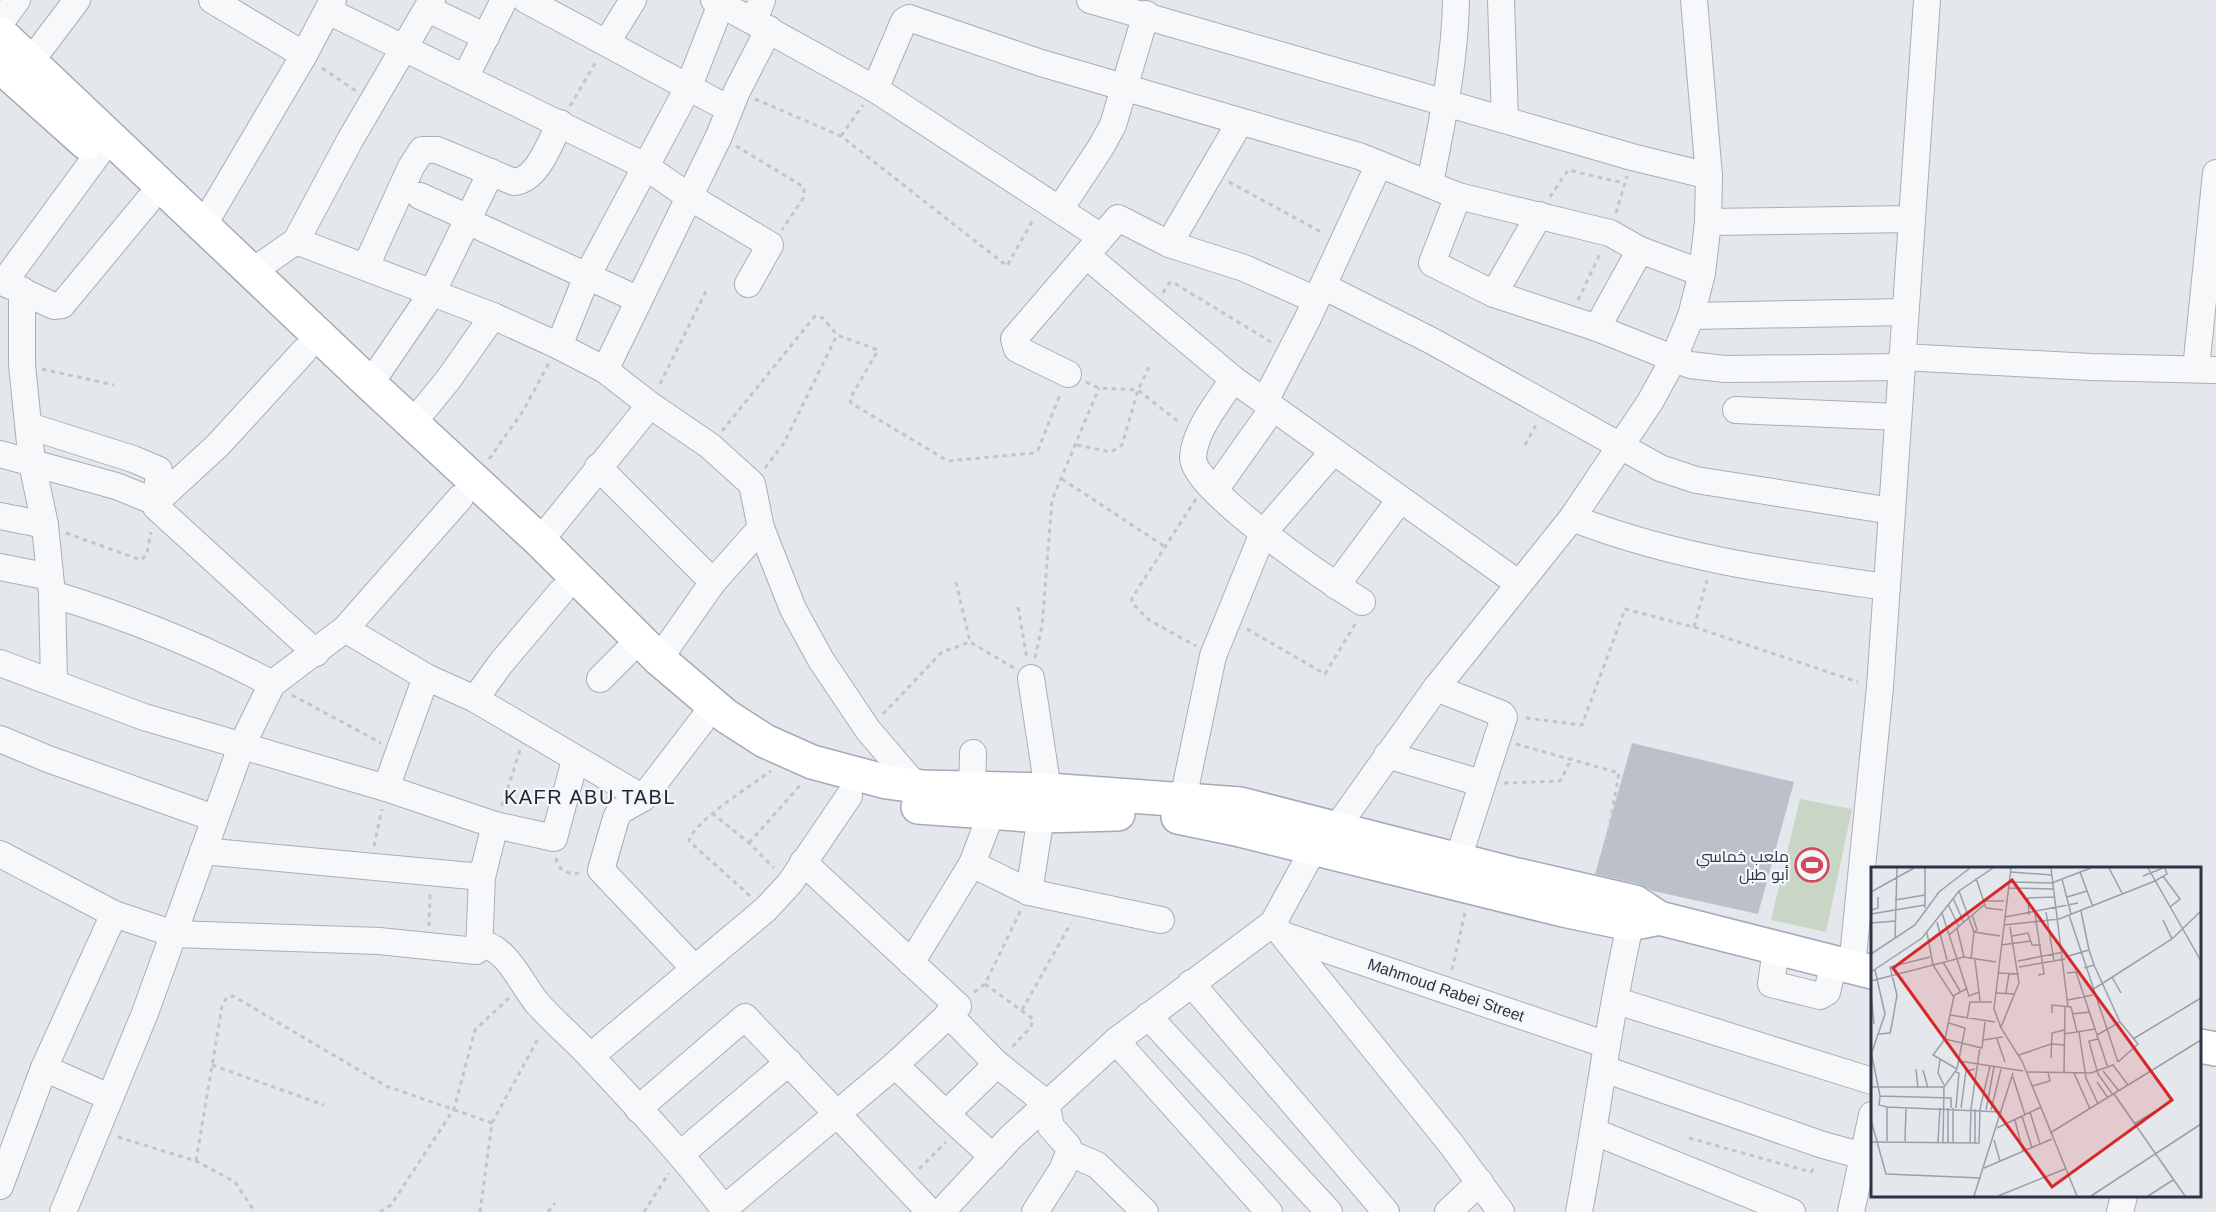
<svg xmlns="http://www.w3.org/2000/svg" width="2216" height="1212" font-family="Helvetica,Cairo,sans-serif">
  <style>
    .green { fill: #c9d6c5 }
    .building { fill: #bbc0ca }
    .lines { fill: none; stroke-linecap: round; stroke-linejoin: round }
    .minor-casing { stroke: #a9aeb7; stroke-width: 28 }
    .major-casing { stroke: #a3abb8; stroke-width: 36 }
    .path { stroke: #c2c5cb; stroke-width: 3; stroke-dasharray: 4.5 4.5; stroke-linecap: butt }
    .minor { stroke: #f7f8fa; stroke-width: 26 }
    .major { stroke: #fff; stroke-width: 33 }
    .labels { text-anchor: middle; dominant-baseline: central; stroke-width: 4.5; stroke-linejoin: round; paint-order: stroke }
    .poi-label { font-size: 16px; fill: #2b3445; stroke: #f4f6f9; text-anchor: end }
    .street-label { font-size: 16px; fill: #2b3445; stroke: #f4f6f9 }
    .quarter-label { font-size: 20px; letter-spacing: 1.5px; fill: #1d2536; stroke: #f4f6f9 }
    .inset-road { fill: none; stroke: #9a9fa9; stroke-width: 1.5 }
    .view { fill: #d62828; fill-opacity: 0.15; stroke: #d62828; stroke-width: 3 }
    .inset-edge { fill: none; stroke: #2b3445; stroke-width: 3 }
  </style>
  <rect width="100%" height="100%" fill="#e4e7ec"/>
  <!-- green -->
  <path class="green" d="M 1800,799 L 1852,809 L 1826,932 L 1771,920 Z"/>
  <!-- building -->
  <path class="building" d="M 1632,743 L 1794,782 L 1758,914 L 1653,891 L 1639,884 L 1595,874 Z"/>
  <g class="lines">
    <!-- minor casing -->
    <g class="minor-casing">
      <g id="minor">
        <path d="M 212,0 L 304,55"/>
        <path d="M 526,0 L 729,109"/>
        <path d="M 714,0 L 875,89 L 1101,237"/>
        <path d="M 1090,0 L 1632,157 L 1709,176"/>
        <path d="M 1501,0 L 1505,120"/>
        <path d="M 1694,0 L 1709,176 L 1708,222"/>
        <path d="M 428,9 L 486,37"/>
        <path d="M 328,11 L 645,166 L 688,196 L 770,245 L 748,284"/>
        <path d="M 754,21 L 762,0"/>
        <path d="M 0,23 L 17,0"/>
        <path d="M 607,42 L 633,0"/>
        <path d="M 31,61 L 77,0"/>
        <path d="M 465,78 L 504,0"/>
        <path d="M 875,89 L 904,21 L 909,18 L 1041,63 L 1359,156 L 1458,196 L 1610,233 L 1640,250 L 1702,273"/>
        <path d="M 1430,183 C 1442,123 1455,62 1456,0"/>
        <path d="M 420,196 L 469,218"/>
        <path d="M 1458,196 L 1432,263 L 1494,294 L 1597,328 L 1690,365 L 1725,369 L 1901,367"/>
        <path d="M 1060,209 L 1101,147 L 1113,125 L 1146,14"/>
        <path d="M 1912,219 L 1927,0"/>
        <path d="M 467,221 L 637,299"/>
        <path d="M 203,226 L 304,55 L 333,0"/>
        <path d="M 296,241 L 493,316 L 559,346 L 605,370 L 650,405 L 710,446 L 752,484 L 761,528 L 793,609 L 821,660 L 868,730 L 916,786"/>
        <path d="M 1169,244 L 1240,122"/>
        <path d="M 1086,255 L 1233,379 L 1519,584"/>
        <path d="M 366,266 L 411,167 L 422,150 L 437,150 L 514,182 C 538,180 550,142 560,123"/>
        <path d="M 253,271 L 296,241 L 350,140 L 432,0"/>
        <path d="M 0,281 L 54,306 L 62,305 L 148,201"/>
        <path d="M 4,282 L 98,154"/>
        <path d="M 1323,286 L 1432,341 L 1660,468 L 1696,480 L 1892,511"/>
        <path d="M 22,290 L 22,365 L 32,463 L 45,525 L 52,594 L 54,681"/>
        <path d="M 1494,294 L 1539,215"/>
        <path d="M 1691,316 L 1905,312"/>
        <path d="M 1597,328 L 1640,250"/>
        <path d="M 559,346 L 587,276 L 689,86 L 721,4"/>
        <path d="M 1902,357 L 2091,367 L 2216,370"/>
        <path d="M 2196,369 L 2216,173"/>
        <path d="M 605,370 L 719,136 L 737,91 L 769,29"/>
        <path d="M 1068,374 L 1017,349 L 1014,339 L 1118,218 L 1169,244 L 1244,268 L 1316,300"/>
        <path d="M 1233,379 C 1219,402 1195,429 1193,457 C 1191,489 1332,583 1362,602"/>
        <path d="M 370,384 L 432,293 L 491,172"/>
        <path d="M 1265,401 L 1307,320 L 1379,164"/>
        <path d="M 1736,410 L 1898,417"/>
        <path d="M 412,424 L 448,380 L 493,316"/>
        <path d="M 29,426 L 133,459 L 159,470 L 156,507 L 316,653"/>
        <path d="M 0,454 L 116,486 L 156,502 L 218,445 L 304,351"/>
        <path d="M 598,467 L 713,582"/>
        <path d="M 1215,490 L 1273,408"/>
        <path d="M 0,516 L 45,525"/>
        <path d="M 1572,518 C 1674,558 1779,572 1887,587"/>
        <path d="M 540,541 L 650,405"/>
        <path d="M 0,567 L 50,577"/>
        <path d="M 1336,586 L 1399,501"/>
        <path d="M 52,594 C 128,617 202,646 272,684"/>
        <path d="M 345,629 L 426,677 L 475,699 L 643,798"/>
        <path d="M 659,659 L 713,582 L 761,528"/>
        <path d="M 0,663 L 144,717 L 386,788 L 495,825 L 554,838 L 575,760"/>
        <path d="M 1031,678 L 1048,790"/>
        <path d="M 600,679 L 626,653"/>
        <path d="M 1436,688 L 1502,714 L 1504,717 L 1458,859"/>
        <path d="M 475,699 L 501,663 L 561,592"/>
        <path d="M 0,739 L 48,759 L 214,818"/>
        <path d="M 1387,755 L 1481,783"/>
        <path d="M 386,788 L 426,677"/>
        <path d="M 972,789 L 973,753"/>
        <path d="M 1183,799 L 1213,656 L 1263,533 L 1333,452"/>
        <path d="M 1337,827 L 1436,688 L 1572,518 L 1650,402 L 1673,360 L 1691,316 L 1702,273 L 1708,222 L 1912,219 L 1880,687 L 1852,967"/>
        <path d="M 203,851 L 482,877"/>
        <path d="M 0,854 L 114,914 L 174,934 L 379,941 L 476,951 L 479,949 L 482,877 L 495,825"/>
        <path d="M 972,864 L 1029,892 L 1161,920"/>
        <path d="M 1029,892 L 1041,816"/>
        <path d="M 1273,923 L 1451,1144 L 1501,1212"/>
        <path d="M 1286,936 L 1607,1045"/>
        <path d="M 479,943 C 506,946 521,983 537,1003 C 554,1022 574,1039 592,1058 C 638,1107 684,1156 724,1209 L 895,1065 L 958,1006 L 803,862"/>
        <path d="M 1776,949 L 1771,984 L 1820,996 L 1827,992 L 1834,963"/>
        <path d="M 911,963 L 972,864 L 991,814"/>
        <path d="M 694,968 L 601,870 L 616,818 L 620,811 L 643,798 L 702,721"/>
        <path d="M 1191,983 L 1386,1212"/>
        <path d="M 1617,1001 L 1872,1081"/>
        <path d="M 948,1014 L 997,1064 L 1046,1103 L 1051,1127 L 1068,1146 L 1069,1153 L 1062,1170 L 1035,1212"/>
        <path d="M 1148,1016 L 1329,1212"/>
        <path d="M 1116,1041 L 1269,1212"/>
        <path d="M 591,1056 L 766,909 L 790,883 L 849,796"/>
        <path d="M 895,1065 L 946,1114 L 997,1064"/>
        <path d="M 44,1068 L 109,1097"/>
        <path d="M 1604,1069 L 1823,1145 L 1863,1156"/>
        <path d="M 638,1109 L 745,1017 L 930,1212"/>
        <path d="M 946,1114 L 993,1157"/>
        <path d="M 1595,1132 L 1792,1212"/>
        <path d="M 682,1153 L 789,1062"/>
        <path d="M 1069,1153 L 1097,1165 L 1145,1212"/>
        <path d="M 0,1186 L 44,1068 L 114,914"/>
        <path d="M 63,1212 L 145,1013 L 241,747 L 272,684 L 345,629 L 460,498"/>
        <path d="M 941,1212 L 1010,1138 L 1116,1041 L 1273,923 L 1313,850"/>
        <path d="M 1448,1212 L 1480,1182"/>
        <path d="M 1579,1212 C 1598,1111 1610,1008 1634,908"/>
        <path d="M 1851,1212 L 1872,1115"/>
        <path d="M 2120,1212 L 2124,1196"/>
      </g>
    </g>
    <!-- major casing -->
    <g class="major-casing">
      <g id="major">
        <path d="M 0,33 L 370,384 L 540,541 L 659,659 L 726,716 L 765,741 L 812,762 L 887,782 L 923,787 L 1048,790 L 1240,804 L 1513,874 L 1635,902 L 1659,918 L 1872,972"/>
        <path d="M 0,66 L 86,143"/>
        <path d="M 918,807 L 1041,816 L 1118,814"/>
        <path d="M 1178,817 L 1236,829 L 1563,910 L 1630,924 L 1659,918"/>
        <path d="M 2200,1046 L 2216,1049"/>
      </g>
    </g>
    <!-- path -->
    <g class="path">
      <path d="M 322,68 L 356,91"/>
      <path d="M 755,99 L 841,136 L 1007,266 L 1034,218"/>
      <path d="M 570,106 L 597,60"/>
      <path d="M 841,136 L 863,105"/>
      <path d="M 736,146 L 804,187 L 804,197 L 782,230"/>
      <path d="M 1229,182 L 1323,233"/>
      <path d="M 1550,197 L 1568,170 L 1624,183"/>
      <path d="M 1616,213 L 1627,176"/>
      <path d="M 1163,293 L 1169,283 L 1174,283 L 1271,342"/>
      <path d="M 1578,300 L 1601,252"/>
      <path d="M 42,369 L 114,385"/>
      <path d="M 1086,382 L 1099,388 L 1138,390 L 1180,423"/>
      <path d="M 660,384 L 708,287"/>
      <path d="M 722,431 L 815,316 L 823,318 L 837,335 L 878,350 L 850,399 L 851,403 L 948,461 L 1034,453 L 1038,450 L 1061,392"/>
      <path d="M 1077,445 L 1111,452 L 1122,445 L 1138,390 L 1151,363"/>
      <path d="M 1525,445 L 1537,423"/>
      <path d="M 489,459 L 523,411 L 549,363"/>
      <path d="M 765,468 L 784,443 L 837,335"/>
      <path d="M 1062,479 L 1164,546"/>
      <path d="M 1196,499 L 1132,598 L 1132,603 L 1149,620 L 1196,646"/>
      <path d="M 66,533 L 141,560 L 147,554 L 151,532"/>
      <path d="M 956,582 L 970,642 L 1014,668"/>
      <path d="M 1018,607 L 1027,659"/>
      <path d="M 1694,627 L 1707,580"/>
      <path d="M 1247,629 L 1325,674 L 1357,621"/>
      <path d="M 1035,658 L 1042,626 L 1052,500 L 1099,388"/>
      <path d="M 292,695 L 381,743"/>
      <path d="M 883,714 L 942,652 L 970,642"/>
      <path d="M 1526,718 L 1582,725 L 1625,609 L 1694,627 L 1858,682"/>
      <path d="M 1516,744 L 1619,773 L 1602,868"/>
      <path d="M 1504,783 L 1560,781 L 1572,758"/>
      <path d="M 502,806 L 520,750"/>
      <path d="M 712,813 L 749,843 L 774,868"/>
      <path d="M 749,843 L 802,783"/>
      <path d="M 374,846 L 382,809"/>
      <path d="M 556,858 C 558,870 567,875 579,873"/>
      <path d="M 750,896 L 689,841 C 693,822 753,784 771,771"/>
      <path d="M 429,926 L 430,894"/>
      <path d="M 1452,970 L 1465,912"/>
      <path d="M 985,984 L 1033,1019 L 1031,1027 L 1011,1048"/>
      <path d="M 974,992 L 985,984 L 1021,910"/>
      <path d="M 1022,1010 L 1071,923"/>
      <path d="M 212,1065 L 324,1105"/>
      <path d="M 118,1137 L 196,1161 L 235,1182 L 255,1212"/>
      <path d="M 1689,1138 L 1811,1172 L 1816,1165"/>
      <path d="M 196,1161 L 222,1006 L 227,997 L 233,996 L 386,1086 L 492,1123"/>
      <path d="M 919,1169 L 946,1142"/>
      <path d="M 380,1212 L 391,1205 L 454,1109 L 475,1030 L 509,998"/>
      <path d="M 480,1212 L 492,1123 L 539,1037"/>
      <path d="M 548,1212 L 555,1203"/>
      <path d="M 644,1212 L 669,1173"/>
    </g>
    <!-- minor -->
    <use href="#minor" class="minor"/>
    <!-- major -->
    <use href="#major" class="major"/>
  </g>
  <!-- icons -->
  <defs>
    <g id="stadium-ring" transform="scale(1.725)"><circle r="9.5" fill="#f4f6f9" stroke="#d1495b" stroke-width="1.5"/><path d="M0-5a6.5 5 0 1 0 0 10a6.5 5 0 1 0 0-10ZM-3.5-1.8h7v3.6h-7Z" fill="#d1495b"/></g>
  </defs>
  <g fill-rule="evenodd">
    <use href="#stadium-ring" x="1812" y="865"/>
  </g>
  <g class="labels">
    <!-- poi labels -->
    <g class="poi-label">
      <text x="1789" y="856">ملعب خماسي<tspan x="1789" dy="18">أبو طبل</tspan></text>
    </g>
    <!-- street labels -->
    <g class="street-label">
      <text transform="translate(1446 990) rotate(19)">Mahmoud Rabei Street</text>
    </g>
    <!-- quarter labels -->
    <g class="quarter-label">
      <text x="590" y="797">KAFR ABU TABL</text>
    </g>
  </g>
  <!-- overview -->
  <g transform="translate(1871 867)">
    <rect width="330" height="330" fill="#e4e7ec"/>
    <path class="inset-road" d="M 54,1 L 54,41M 140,1 L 123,142 L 130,161 L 151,194 L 206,329M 180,1 L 197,140M 238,1 L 252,28M 277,1 L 330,94M 139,5 L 181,8M 209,5 L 222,40M 272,9 L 292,1M 292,9 L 309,32 L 299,40M 105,11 L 115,41 L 132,43M 191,12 L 220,1M 138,15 L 181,16 L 191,12 L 200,47M 138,21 L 182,22M 88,24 L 103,65 L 129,69M 0,25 L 43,1M 196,30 L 216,24M 82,31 L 93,56M 24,33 L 54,28M 114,34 L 133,34M 77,37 L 88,60M 0,43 L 7,41 L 7,30M 210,44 L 218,83M 175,45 L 183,94M 71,46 L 98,129 L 108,125M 0,47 L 54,38M 164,47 L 173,107 L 167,108M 158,48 L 157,31 L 183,30M 198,48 L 247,195M 134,50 L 207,36M 292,53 L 301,72M 66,55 L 76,93M 0,56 L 24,54M 133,58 L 188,52 L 284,14 L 296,7 L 294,1M 86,61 L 93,90M 56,66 L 62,98 L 82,129 L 95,122M 78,68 L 114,37M 141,69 L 157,66 L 161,78 L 170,78M 24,72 L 26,1M 130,78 L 160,74M 0,87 L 44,58 L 68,25 L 99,1M 194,90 L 218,83 L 223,98 L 213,101M 100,92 L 103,65 L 106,63 L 101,47M 104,93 L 109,134M 147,94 L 193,85M 72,95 L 89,124M 223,98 L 249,155 L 226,168M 148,100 L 194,92M 0,105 L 51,71 L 88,24 L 122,1M 127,106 L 148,107M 196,106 L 205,105 L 237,201M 241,110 L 250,126M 0,114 L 93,90 L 125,95M 221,123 L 301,72 L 330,44M 0,126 L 3,157M 124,126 L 144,127M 135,126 L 138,106M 83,129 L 74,172 L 111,181 L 114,155M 197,133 L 222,128M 181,146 L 181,138 L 200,140 L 206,165M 201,147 L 219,145M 79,148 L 124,155M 96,152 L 99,135 L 121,135M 130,160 L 148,116 L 139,60M 208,165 L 215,211 L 227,237M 7,167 L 19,166 L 21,157 L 26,128 L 19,100 L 59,90M 193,167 L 224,162M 74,172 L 62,188 L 86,202M 126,172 L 134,195M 227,172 L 218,174 L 220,182 L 227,207 L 242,228M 262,172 L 330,131M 112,173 L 132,170M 0,184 L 9,229 L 80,231 L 80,241M 1,185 L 14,147 L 4,103M 148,188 L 180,177 L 193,178M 180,191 L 181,166 L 193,163M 69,193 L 67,206 L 73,218M 88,194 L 152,204M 247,195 L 267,177 L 249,155M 45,202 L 47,221M 52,203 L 57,221M 232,204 L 248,224M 85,205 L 88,206 L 85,241M 156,205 L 220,206 L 242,198 L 257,218 L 179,266M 193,206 L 194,139M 203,206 L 219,242M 142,210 L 154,248M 226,215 L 237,231M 257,218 L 330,173M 161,219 L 179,214 L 177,205M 0,220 L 73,220M 243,227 L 314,329M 9,229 L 8,238 L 16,240 L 131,245M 16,240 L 16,274M 90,241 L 95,204 L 104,202M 115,243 L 123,200M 120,243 L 130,202M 159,245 L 169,277M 151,249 L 161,281M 0,253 L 15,307 L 110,311M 144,253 L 152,285M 263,257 L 298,236M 126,261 L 170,240M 123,273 L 129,294M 34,274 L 35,241M 0,275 L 108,276 L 109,242 L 119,199M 67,275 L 69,241M 72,275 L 73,220 L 86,202 L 94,161 L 78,156M 77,275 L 77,241M 82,275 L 82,241M 99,275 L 100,242 L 109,180M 104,276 L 104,242M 113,301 L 181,272M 103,329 L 142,206M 127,329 L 194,302M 220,329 L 330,257M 277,329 L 302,313"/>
    <path class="view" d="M 141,13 L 301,233 L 181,320 L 22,101 Z"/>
    <rect width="330" height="330" class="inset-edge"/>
  </g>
</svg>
